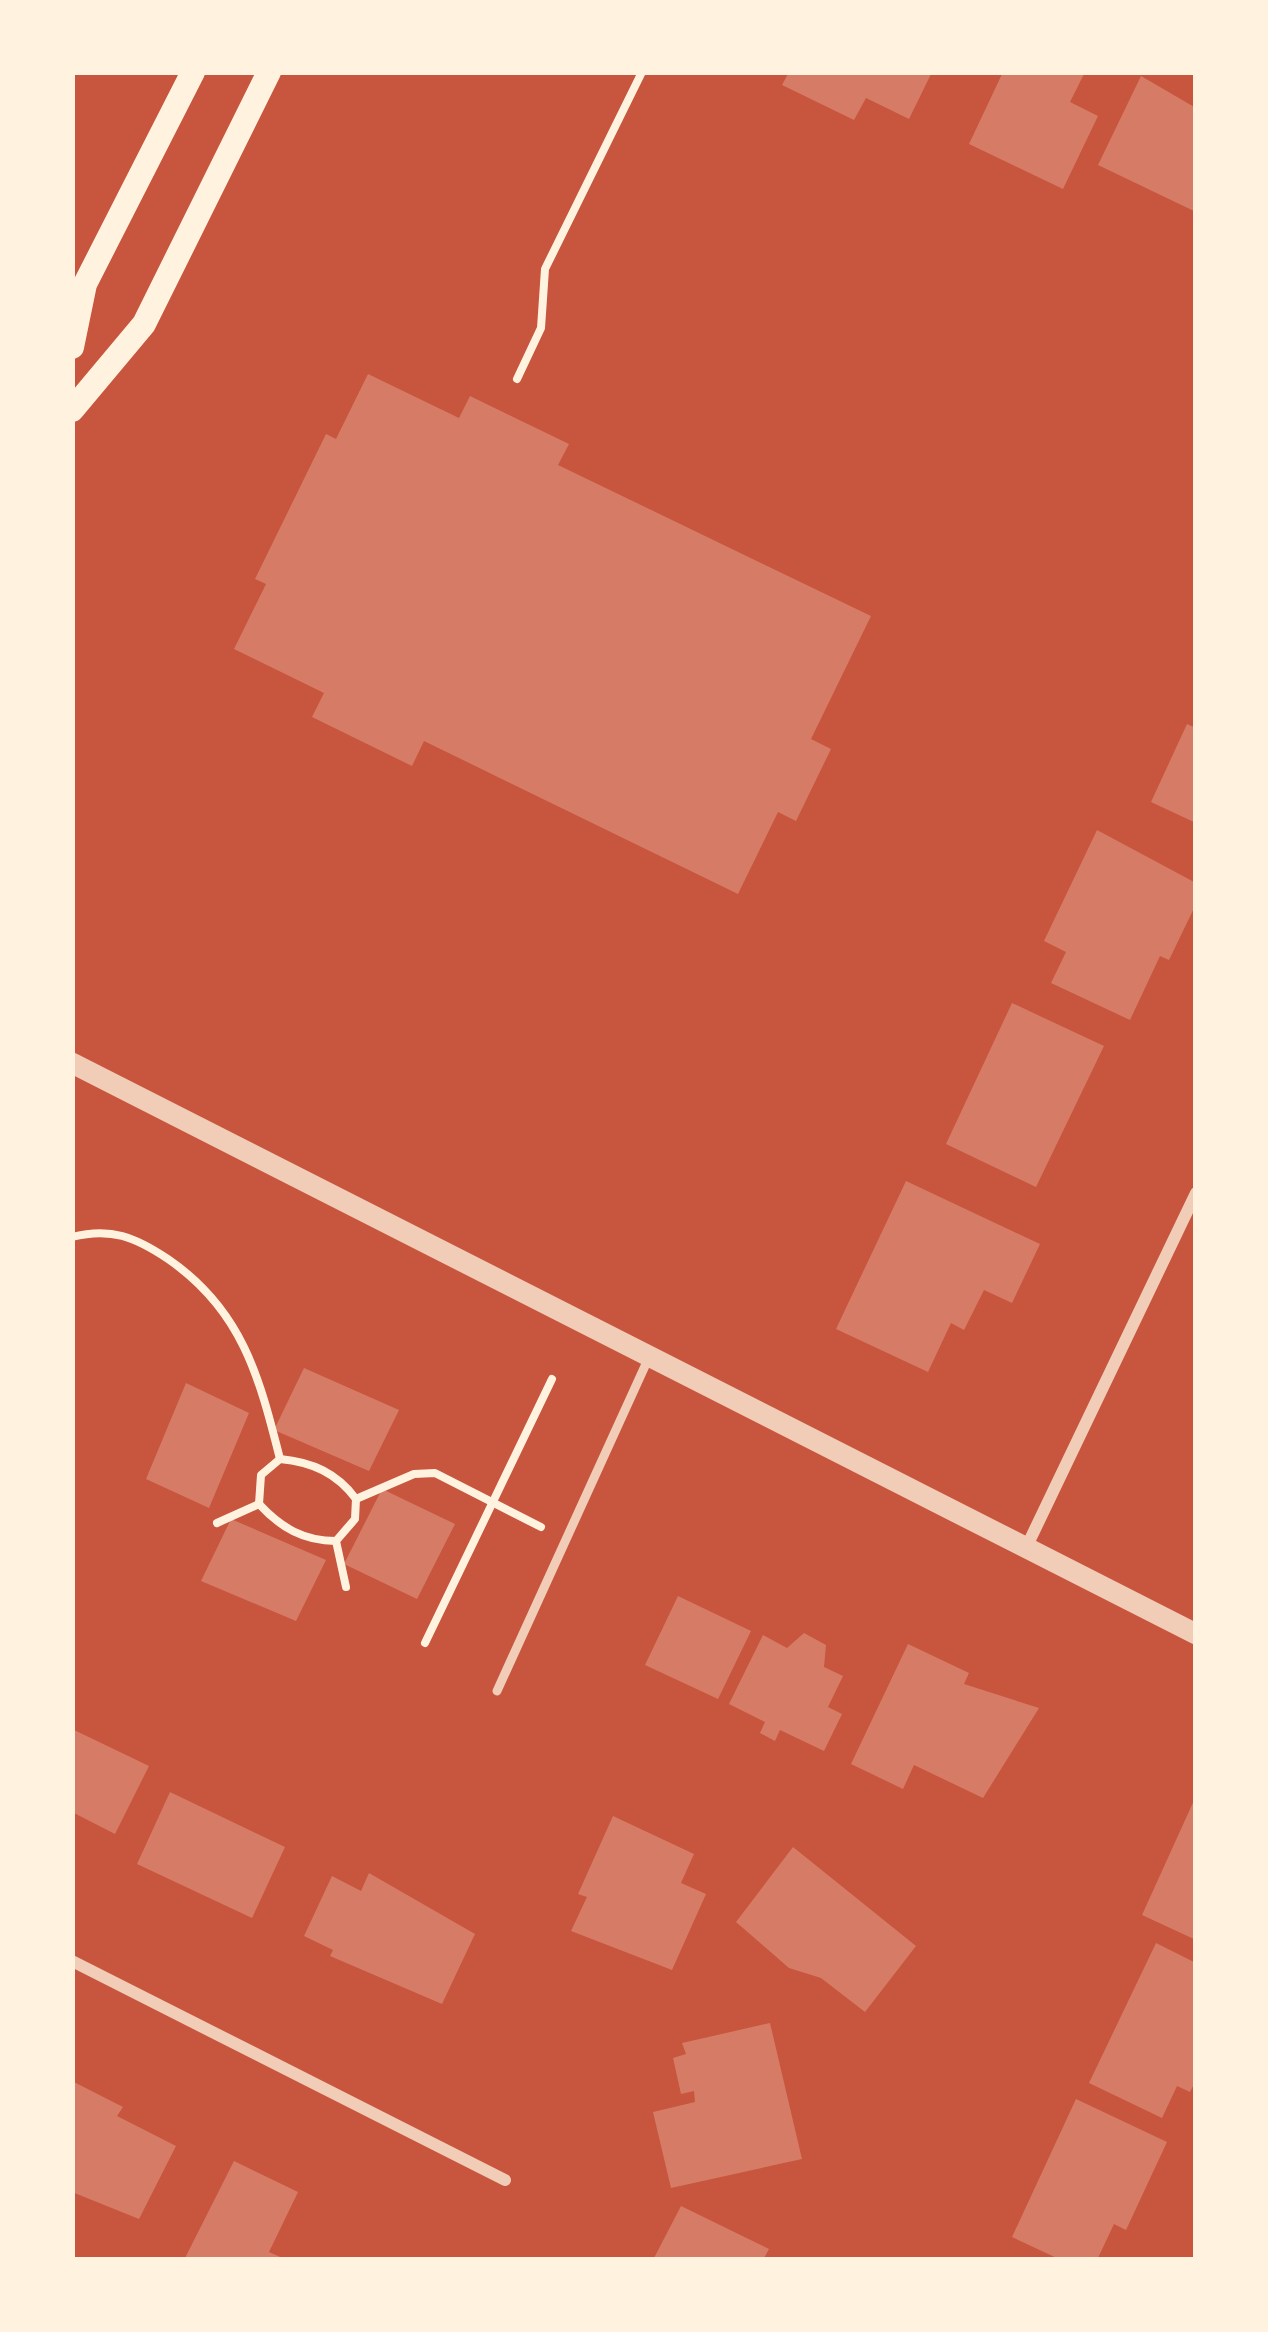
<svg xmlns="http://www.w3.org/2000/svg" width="1268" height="2332" font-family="Mulish,sans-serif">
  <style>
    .building { fill: #d67c66 }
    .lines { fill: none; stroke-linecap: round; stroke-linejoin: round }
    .path { stroke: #fff3e0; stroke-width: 8 }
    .service { stroke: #f1ccb7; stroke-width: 9 }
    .minor { stroke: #f1ccb7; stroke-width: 12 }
    .tertiary { stroke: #f1ccb7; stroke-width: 21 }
    .secondary { stroke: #fff3e0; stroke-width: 24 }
  </style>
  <rect width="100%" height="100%" fill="#c8553d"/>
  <!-- building -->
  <g class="building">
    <path d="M 789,72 L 932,72 L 909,119 L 866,98 L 854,120 L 782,85 Z"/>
    <path d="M 1003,72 L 1085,72 L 1070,102 L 1098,116 L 1063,189 L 969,144 Z"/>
    <path d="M 1141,76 L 1196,108 L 1196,212 L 1098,165 Z"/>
    <path d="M 368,374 L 459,418 L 470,396 L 569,444 L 558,465 L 871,616 L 811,739 L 831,749 L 796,821 L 778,812 L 738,894 L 424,741 L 412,766 L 312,717 L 324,693 L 234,649 L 266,584 L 255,579 L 326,434 L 336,439 Z"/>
    <path d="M 1187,724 L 1196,728 L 1196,823 L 1151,802 Z"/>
    <path d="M 1097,830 L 1196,883 L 1196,904 L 1169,960 L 1160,956 L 1130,1020 L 1051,983 L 1066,952 L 1044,941 Z"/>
    <path d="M 1012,1003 L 1104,1046 L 1036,1187 L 946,1144 Z"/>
    <path d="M 906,1181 L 1040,1244 L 1012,1303 L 984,1290 L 964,1330 L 951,1323 L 928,1372 L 836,1329 Z"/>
    <path d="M 304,1368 L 399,1410 L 369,1471 L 274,1430 Z"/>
    <path d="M 186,1383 L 249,1413 L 209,1508 L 146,1479 Z"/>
    <path d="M 382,1489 L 455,1524 L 417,1599 L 344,1564 Z"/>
    <path d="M 231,1519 L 326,1560 L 296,1621 L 201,1581 Z"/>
    <path d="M 678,1596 L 751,1631 L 718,1699 L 645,1665 Z"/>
    <path d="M 804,1633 L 826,1645 L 824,1667 L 843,1676 L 828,1707 L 842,1714 L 824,1751 L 780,1730 L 775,1741 L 760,1733 L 765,1722 L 729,1704 L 763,1635 L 787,1648 Z"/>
    <path d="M 908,1644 L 969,1673 L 964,1684 L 1039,1708 L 983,1798 L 914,1765 L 903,1789 L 851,1764 Z"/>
    <path d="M 72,1729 L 149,1766 L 115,1834 L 72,1812 Z"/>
    <path d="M 170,1792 L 285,1847 L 252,1918 L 137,1864 Z"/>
    <path d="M 1196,1796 L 1196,1940 L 1142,1915 Z"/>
    <path d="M 613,1816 L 694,1854 L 681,1883 L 706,1894 L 672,1970 L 571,1931 L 587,1897 L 578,1894 Z"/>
    <path d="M 793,1847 L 916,1946 L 865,2012 L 821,1978 L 789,1968 L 736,1922 Z"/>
    <path d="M 369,1873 L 475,1934 L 442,2004 L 330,1956 L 333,1950 L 304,1936 L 332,1876 L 361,1891 Z"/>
    <path d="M 1156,1943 L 1196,1963 L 1196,2080 L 1190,2092 L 1177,2086 L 1162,2118 L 1089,2083 Z"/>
    <path d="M 770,2023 L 802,2159 L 671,2188 L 653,2112 L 695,2102 L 694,2091 L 681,2094 L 673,2058 L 686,2054 L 682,2043 Z"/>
    <path d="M 72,2081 L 123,2107 L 117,2116 L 176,2146 L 139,2219 L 72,2192 Z"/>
    <path d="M 1076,2099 L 1167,2142 L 1126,2230 L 1114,2224 L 1097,2260 L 1061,2260 L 1012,2237 Z"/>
    <path d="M 234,2161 L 298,2192 L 269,2252 L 287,2260 L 184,2260 Z"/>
    <path d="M 681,2206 L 769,2249 L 763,2260 L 653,2260 Z"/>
  </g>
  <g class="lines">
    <!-- path -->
    <g class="path">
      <path d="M 517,379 L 541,328 L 545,269 L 642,72"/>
      <path d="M 72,1237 C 111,1227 135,1237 168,1259 C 242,1310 259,1376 280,1459"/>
      <path d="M 280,1459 C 312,1462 337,1473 356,1499 L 355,1519 L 336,1541 C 304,1541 281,1528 259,1504 L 261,1475 Z"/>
      <path d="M 356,1499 L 414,1474 L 435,1473 L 541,1527"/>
      <path d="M 217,1523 L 259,1504"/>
      <path d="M 336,1541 L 346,1587"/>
      <path d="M 425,1643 L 552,1379"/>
    </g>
    <!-- service -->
    <path class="service" d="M 497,1691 L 650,1355"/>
    <!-- minor -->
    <g class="minor">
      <path d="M 1026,1548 L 1196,1193"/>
      <path d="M 72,1961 L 505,2180"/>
    </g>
    <!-- tertiary -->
    <path class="tertiary" d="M 72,1063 L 1196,1634"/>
    <!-- secondary -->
    <g class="secondary">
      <path d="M 72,347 L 85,284 L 193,72"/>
      <path d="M 72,410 L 144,324 L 269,72"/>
    </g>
  </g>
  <!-- border -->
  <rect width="1268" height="2332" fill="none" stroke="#fff3e0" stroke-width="150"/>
</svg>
